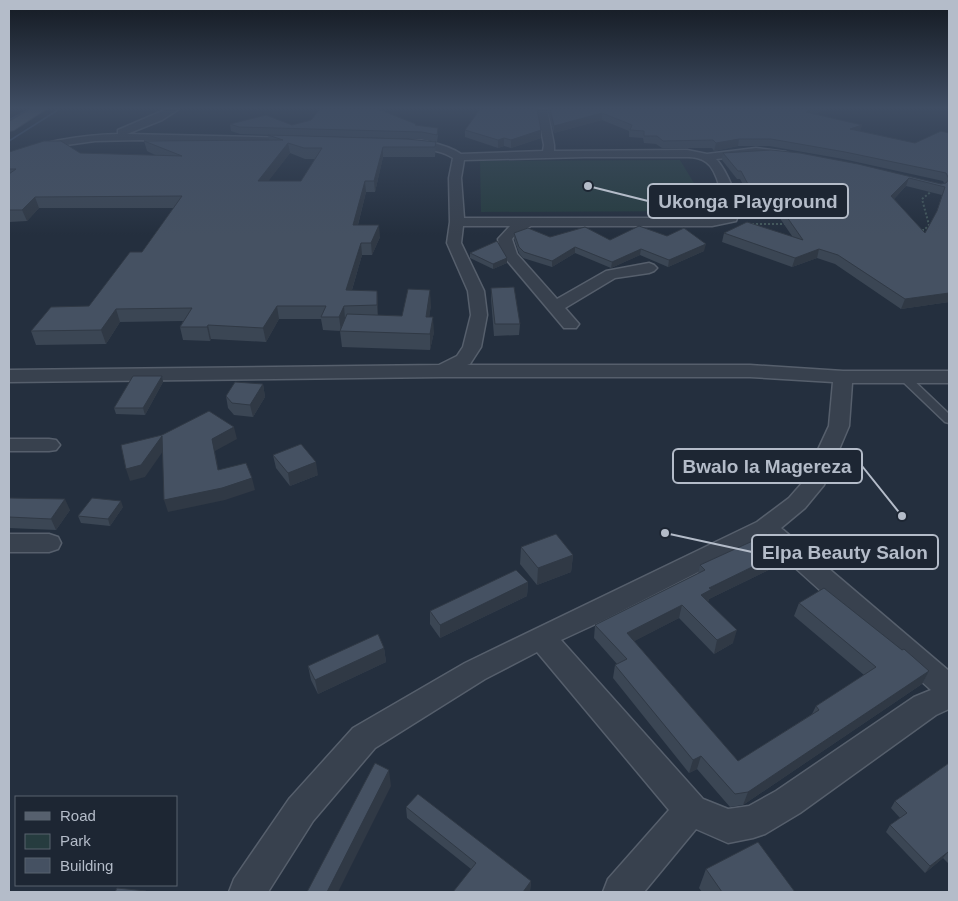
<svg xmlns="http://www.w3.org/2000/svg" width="958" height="901" font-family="Helvetica,sans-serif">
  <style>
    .green { fill: #263c3f }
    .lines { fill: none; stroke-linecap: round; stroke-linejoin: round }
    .stream { fill: #394c67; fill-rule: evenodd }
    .service-casing { stroke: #565f6c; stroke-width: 3 }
    .minor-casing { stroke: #565f6c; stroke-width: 3 }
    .primary-casing { stroke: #414a57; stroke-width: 2 }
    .path { stroke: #44595c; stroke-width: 2; stroke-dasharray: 2 2; stroke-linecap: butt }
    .service { fill: #38414e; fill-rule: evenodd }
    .minor { fill: #38414e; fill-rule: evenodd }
    .primary { fill: #56606e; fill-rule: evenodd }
    .wall { fill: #3b4654; fill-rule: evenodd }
    .shaded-wall { fill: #303945 }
    .building { fill: #455162; stroke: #303945; fill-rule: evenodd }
    .leader { fill: none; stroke: #b4bcc9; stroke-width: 2 }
    .callout-dot { fill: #b4bcc9; stroke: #1d2633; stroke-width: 2 }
    .callout { fill: #1d2633; stroke: #b4bcc9; stroke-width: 2 }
    .callout-label { font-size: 19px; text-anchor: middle; font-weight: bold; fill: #b4bcc9 }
  </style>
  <rect width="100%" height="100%" fill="#242f3e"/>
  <!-- green -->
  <path class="green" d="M 680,160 L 711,211 L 481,212 L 480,161 Z"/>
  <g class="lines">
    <!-- stream -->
    <g class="stream">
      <path d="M 28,109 L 31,109 L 9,121 L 9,119 Z"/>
      <path d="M 58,109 L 61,109 L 9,142 L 9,140 Z"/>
    </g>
    <!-- service casing -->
    <g class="service-casing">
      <path id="service" d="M 904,374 L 908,375 L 949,414 L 949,423 L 945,422 L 900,379 L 899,377 L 900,375 Z"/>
    </g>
    <!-- minor casing -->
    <g class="minor-casing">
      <g id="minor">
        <path d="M 167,109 L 179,109 L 162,120 L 127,134 L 298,138 L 303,141 L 298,144 L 140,140 L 95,141 L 52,147 L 9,162 L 9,155 C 44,141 80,135 118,134 L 118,130 Z"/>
        <path d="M 537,109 L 547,109 L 554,145 L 554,151 L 687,150 L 707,154 L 756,148 L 786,152 L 792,155 L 786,158 L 756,155 L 716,159 C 726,169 744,207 736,221 L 712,226 L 531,226 L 516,234 L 512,239 L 517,254 L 557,299 L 606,271 L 649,263 L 654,265 L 657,268 L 654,271 L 649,273 L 615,278 L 565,308 L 579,324 L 576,328 L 564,328 L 505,258 L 499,246 L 498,239 L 510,226 L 463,226 L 461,243 L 484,291 L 487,315 L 481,347 L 470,364 L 467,365 L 750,365 L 843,371 L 949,371 L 949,383 L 852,383 L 849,426 L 824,485 L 805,508 L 781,528 L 949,671 L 949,709 L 936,715 L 800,813 L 765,834 L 753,838 L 728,843 L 696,829 L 644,892 L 603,892 L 608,879 L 669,810 L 537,652 L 485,679 L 375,748 L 313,821 L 268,892 L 229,892 L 234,879 L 289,799 L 353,728 L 465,663 L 757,522 L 789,498 L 803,482 L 829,426 L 833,382 L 750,377 L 442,377 L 9,382 L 9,370 L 439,365 L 457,356 L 463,347 L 471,315 L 468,291 L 447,243 L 450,222 L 449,178 L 453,158 C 436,146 409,151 401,144 C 411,134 450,146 461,154 L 543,151 L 544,145 ZM 585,157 L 687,157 C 693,157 701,158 706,162 C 718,170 724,202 724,215 L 712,218 L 464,218 L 461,178 L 464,160 ZM 763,539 L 931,690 L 914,697 L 776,791 L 749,806 L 728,809 L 703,799 L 561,640 L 602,621 Z"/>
        <path d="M 9,439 L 49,439 L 56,440 L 60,445 L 56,450 L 49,451 L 9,451 Z"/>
        <path d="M 9,534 L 49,534 L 58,537 L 61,543 L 58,549 L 49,552 L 9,552 Z"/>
      </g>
    </g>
    <!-- primary casing -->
    <g class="primary-casing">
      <path id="primary" d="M 31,109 L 46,109 L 14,130 L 9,131 L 9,122 Z"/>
    </g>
    <!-- path -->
    <g class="path">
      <path d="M 752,224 L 788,224"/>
      <path d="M 918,230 L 924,230 L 929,225 L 922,199 L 933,190"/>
    </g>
    <!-- service -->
    <use href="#service" class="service"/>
    <!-- minor -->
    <use href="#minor" class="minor"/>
    <!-- primary -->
    <use href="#primary" class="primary"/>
  </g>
  <!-- wall -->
  <g class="wall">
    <path d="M 547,109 L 825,109 L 815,114 L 862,125 L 860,131 L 915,143 L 949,133 L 949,302 L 901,309 L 835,264 L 817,258 L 792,267 L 722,242 L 724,233 L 792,236 L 764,195 L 748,194 L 740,179 L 737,179 L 722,160 L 723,153 L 771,150 L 941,184 L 944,183 L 943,181 L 843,159 L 769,146 L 738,146 L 714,151 L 712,148 L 662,148 L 656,144 L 644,143 L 643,138 L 629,137 L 629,131 L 602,120 L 554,133 ZM 906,186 L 942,195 L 937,211 L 925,233 L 894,199 Z"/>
    <path d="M 230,124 L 292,125 L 416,124 L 416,125 L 438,135 L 437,142 L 422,139 L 240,134 L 231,131 Z"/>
    <path d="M 465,130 L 541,130 L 541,138 L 511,148 L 504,146 L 498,148 L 465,137 Z"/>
    <path d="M 268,135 L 436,142 L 435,157 L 383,157 L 375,192 L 366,192 L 358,225 L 380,237 L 372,255 L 362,255 L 352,290 L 377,291 L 378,315 L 402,316 L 431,305 L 429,317 L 434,332 L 430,350 L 342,347 L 340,331 L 323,330 L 321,319 L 279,319 L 266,342 L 211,339 L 210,341 L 183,340 L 180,327 L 183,321 L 120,322 L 106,344 L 36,345 L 31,331 L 89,306 L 142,252 L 174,208 L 39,208 L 27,221 L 9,222 L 9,152 L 157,156 L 147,151 L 144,141 L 269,140 ZM 290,153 L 305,159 L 315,159 L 301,181 L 268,181 Z"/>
    <path d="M 514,233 L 550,237 L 610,240 L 704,251 L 668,267 L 640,255 L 611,268 L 575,253 L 552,267 L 523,258 L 519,253 L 514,239 Z"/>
    <path d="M 470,253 L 507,263 L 493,269 L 470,258 Z"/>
    <path d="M 491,288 L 520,324 L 519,335 L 494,336 L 491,299 Z"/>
    <path d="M 162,376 L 163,382 L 145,415 L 116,414 L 114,408 Z"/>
    <path d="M 263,384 L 265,397 L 253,417 L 234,415 L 228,408 L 226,396 Z"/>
    <path d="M 273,455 L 318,475 L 290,486 L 276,468 Z"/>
    <path d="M 9,498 L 70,510 L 56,530 L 9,528 Z"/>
    <path d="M 123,507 L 110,526 L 81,523 L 78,516 Z"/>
    <path d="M 521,547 L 573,555 L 571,572 L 537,585 L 520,564 Z"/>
    <path d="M 783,563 L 709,599 L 708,602 L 733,643 L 714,654 L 679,618 L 634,641 L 738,761 L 812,714 L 816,706 L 864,675 L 794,616 L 799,603 L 902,650 L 929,671 L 922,684 L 743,805 L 730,807 L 697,769 L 689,773 L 613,678 L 615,665 L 617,664 L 594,638 L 595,625 L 698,574 L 700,565 Z"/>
    <path d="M 528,582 L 527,596 L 440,638 L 430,624 L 430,611 Z"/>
    <path d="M 384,648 L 386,662 L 318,694 L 311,680 L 308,666 Z"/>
    <path d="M 949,763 L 949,864 L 943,858 L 925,873 L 886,832 L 890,825 L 900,818 L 891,808 L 895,801 Z"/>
    <path d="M 406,807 L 531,881 L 530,891 L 471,869 L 407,818 Z"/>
    <path d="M 706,869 L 795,892 L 702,892 L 699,888 Z"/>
  </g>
  <!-- shaded-wall -->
  <g class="shaded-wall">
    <path d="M 812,109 L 825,109 L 804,119 L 806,112 Z"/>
    <path d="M 602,113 L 602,120 L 554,133 L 554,126 Z"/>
    <path d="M 862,125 L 860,132 L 850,129 Z"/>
    <path d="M 541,130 L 541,138 L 511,148 L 511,140 Z"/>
    <path d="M 504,138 L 504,146 L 498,148 L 498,140 Z"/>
    <path d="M 739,139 L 738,146 L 714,151 L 716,143 Z"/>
    <path d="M 288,143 L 290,153 L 260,192 L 258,181 Z"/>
    <path d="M 383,147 L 383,157 L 375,192 L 374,181 Z"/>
    <path d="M 909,178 L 906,186 L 889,204 L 891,196 Z"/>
    <path d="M 365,181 L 366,192 L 355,236 L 353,225 Z"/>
    <path d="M 35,197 L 39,208 L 27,221 L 22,210 Z"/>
    <path d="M 379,225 L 380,237 L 372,255 L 371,243 Z"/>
    <path d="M 361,243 L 362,255 L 348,303 L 346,290 Z"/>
    <path d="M 706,244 L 704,251 L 668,267 L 669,260 Z"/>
    <path d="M 575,247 L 575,253 L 552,267 L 552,261 Z"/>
    <path d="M 641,249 L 640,255 L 611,268 L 612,262 Z"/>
    <path d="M 819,249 L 817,258 L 792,267 L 795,258 Z"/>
    <path d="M 507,258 L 507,263 L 493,269 L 493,264 Z"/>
    <path d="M 430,290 L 431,305 L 427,332 L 426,317 Z"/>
    <path d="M 377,291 L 378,304 L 378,319 L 377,305 Z"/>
    <path d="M 949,293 L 949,302 L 901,309 L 905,299 Z"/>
    <path d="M 277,306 L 279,319 L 266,342 L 263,328 Z"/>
    <path d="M 344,306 L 345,319 L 341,331 L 339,317 Z"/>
    <path d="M 116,309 L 120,322 L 106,344 L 101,330 Z"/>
    <path d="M 433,317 L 434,332 L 430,350 L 430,334 Z"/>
    <path d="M 208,325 L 211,339 L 210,341 L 207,327 Z"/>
    <path d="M 162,376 L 163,382 L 145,415 L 143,408 Z"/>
    <path d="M 263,384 L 265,397 L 253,417 L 250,405 Z"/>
    <path d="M 234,427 L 237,439 L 215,451 L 221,482 L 212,439 Z"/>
    <path d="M 162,436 L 166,447 L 145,477 L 130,481 L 126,469 Z"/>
    <path d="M 316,462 L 318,475 L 290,486 L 288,473 Z"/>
    <path d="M 252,478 L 255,490 L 225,500 L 168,512 L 164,500 Z"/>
    <path d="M 65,499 L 70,510 L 56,530 L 51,519 Z"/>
    <path d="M 121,501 L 123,507 L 110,526 L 108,519 Z"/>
    <path d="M 787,550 L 783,563 L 709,599 L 708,602 L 701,595 L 709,588 Z"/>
    <path d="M 573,555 L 571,572 L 537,585 L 538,568 Z"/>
    <path d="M 528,582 L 527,596 L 440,638 L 440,625 Z"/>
    <path d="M 682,605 L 679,618 L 625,646 L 627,633 Z"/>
    <path d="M 737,630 L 733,643 L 714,654 L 717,640 Z"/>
    <path d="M 384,648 L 386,662 L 318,694 L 315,680 Z"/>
    <path d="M 929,671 L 922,684 L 743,805 L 748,792 Z"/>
    <path d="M 701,756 L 697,769 L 689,773 L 693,760 Z"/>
    <path d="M 389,770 L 391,786 L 338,892 L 327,892 Z"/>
    <path d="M 948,852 L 943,858 L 925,873 L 930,866 Z"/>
    <path d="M 531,881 L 530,891 L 529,892 L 523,892 Z"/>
  </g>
  <!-- building -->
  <g class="building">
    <path d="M 320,109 L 378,109 L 416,124 L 415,125 L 438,128 L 437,135 L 422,132 L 239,127 L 230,124 L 266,115 L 292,125 L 311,120 Z"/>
    <path d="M 480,109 L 537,109 L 541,130 L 511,140 L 504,138 L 498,140 L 465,130 Z"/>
    <path d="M 550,109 L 812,109 L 806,112 L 862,125 L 850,129 L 915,143 L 941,131 L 949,133 L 949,179 L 946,173 L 845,152 L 771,139 L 739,139 L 716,143 L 713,140 L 663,141 L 657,136 L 644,136 L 644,131 L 630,130 L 632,125 L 602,113 L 554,126 Z"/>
    <path d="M 268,135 L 407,139 L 436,142 L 435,147 L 383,147 L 374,181 L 365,181 L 353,225 L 379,225 L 371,243 L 361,243 L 346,290 L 377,291 L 377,305 L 344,306 L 339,317 L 321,317 L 326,306 L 277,306 L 263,328 L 208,325 L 207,327 L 180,327 L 192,308 L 116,309 L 101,330 L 31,331 L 51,307 L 89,306 L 130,252 L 142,252 L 182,196 L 35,197 L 22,210 L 9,210 L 9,174 L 16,169 L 9,169 L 9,152 L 44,141 L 61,141 L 80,153 L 182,156 L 144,141 L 283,140 ZM 288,143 L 304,148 L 322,148 L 301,181 L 258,181 Z"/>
    <path d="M 771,150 L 800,153 L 858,164 L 941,184 L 946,183 L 949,179 L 949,293 L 905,299 L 838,255 L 819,249 L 795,258 L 724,233 L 747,222 L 803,240 L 766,187 L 749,186 L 741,171 L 738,171 L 723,153 ZM 909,178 L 945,187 L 937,211 L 925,233 L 891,196 Z"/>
    <path d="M 639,226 L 667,236 L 684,228 L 706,244 L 669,260 L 641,249 L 612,262 L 575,247 L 552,261 L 524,252 L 519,247 L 514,233 L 528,228 L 550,237 L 585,227 L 610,240 Z"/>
    <path d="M 497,241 L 507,258 L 493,264 L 470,253 Z"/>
    <path d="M 514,287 L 520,324 L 495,324 L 491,288 Z"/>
    <path d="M 408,289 L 430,290 L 426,317 L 433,317 L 430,334 L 340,331 L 347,314 L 402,316 Z"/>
    <path d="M 133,376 L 162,376 L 143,408 L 114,408 Z"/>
    <path d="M 235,382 L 263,384 L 250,405 L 232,403 L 226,396 Z"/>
    <path d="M 209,411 L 234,427 L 212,439 L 218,470 L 246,463 L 252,478 L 222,488 L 164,500 L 162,436 L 141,465 L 126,469 L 121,445 L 162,435 Z"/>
    <path d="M 301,444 L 316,462 L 288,473 L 273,455 Z"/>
    <path d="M 9,498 L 65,499 L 51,519 L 9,517 Z"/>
    <path d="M 92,498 L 121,501 L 108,519 L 78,516 Z"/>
    <path d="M 556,534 L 573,555 L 538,568 L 521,547 Z"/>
    <path d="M 768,534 L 787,550 L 709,588 L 712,589 L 701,595 L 737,630 L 717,640 L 682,605 L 627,633 L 738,761 L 819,710 L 816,706 L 876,667 L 799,603 L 824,588 L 902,650 L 904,649 L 929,671 L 748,792 L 735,794 L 701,756 L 693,760 L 615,665 L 627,659 L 595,625 L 705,570 L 700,565 Z"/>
    <path d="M 516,570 L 528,582 L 440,625 L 430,611 Z"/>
    <path d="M 378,634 L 384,648 L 315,680 L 308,666 Z"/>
    <path d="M 375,763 L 389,770 L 327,892 L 307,892 Z"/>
    <path d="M 949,763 L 949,853 L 948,852 L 930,866 L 890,825 L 907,813 L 895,801 Z"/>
    <path d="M 418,794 L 531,881 L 523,892 L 453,892 L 476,863 L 406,807 Z"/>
    <path d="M 758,842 L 795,892 L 722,892 L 706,869 Z"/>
    <path d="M 117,888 L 146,891 L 145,892 L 115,892 Z"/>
  </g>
  <!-- sky -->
  <linearGradient id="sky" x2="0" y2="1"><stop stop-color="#141a22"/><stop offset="0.46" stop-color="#3f4d63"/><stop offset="1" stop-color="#3f4d63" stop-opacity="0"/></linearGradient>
  <rect width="958" height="235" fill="url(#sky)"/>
  <!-- callouts -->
  <path class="leader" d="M588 186L648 201M902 516L862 466M665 533L752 552"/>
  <g class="callout-dot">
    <circle cx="588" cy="186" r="5"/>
    <circle cx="902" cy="516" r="5"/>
    <circle cx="665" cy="533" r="5"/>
  </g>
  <g class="callout">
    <rect x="648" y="184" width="200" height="34" rx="5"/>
    <rect x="673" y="449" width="189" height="34" rx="5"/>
    <rect x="752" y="535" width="186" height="34" rx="5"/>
  </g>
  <g class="callout-label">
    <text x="748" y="208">Ukonga Playground</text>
    <text x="767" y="473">Bwalo la Magereza</text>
    <text x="845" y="559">Elpa Beauty Salon</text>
  </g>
  <!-- border -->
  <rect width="958" height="901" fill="none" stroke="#b4bcc9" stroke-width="20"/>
  <!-- legend -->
  <rect x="15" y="796" width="162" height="90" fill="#1d2633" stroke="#59626f"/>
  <rect x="25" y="812" width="25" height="8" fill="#56606e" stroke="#59626f"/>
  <text x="60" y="821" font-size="15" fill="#b4bcc9">Road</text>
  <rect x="25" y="834" width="25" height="15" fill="#263c3f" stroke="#59626f"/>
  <text x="60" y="846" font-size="15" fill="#b4bcc9">Park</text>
  <rect x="25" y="858" width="25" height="15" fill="#455162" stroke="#59626f"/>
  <text x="60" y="871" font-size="15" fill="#b4bcc9">Building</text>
</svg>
